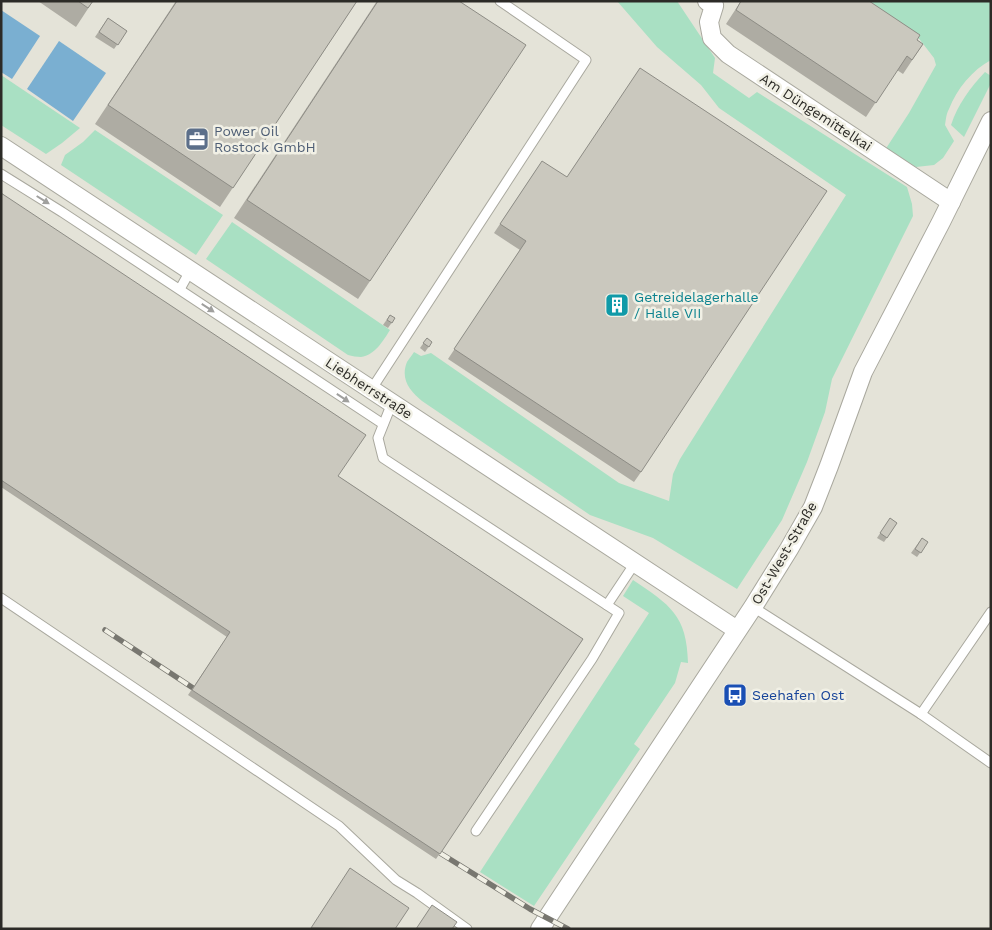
<svg xmlns="http://www.w3.org/2000/svg" width="992" height="930" font-family="'Work Sans',sans-serif">
  <style>
    .green { fill: #a9e0c3 }
    .water { fill: #7aafd1 }
    .lines { fill: none; stroke-linecap: round; stroke-linejoin: round }
    .lane-casing { stroke: #a9a89e; stroke-width: 11 }
    .street-casing { stroke: #a9a89e; stroke-width: 20 }
    .lane { stroke: #fff; stroke-width: 9 }
    .street { stroke: #fff; stroke-width: 18 }
    .rail-casing { stroke: #787770; stroke-width: 5.5 }
    .rail { stroke: #f1f0e5; stroke-width: 4; stroke-dasharray: 11; stroke-linecap: butt }
    .wall { fill: #aeaca3 }
    .building { fill: #cac8be; stroke: #8d8c85 }
    .oneway { fill: #a0a09e }
    .labels { text-anchor: middle; dominant-baseline: central; stroke-width: 5; stroke-linejoin: round; paint-order: stroke }
    .street-label { font-size: 14px; fill: #2c2b27; stroke: #f1f0e5 }
    .service-label { font-size: 14px; fill: #4e5e75; stroke: #f1f0e5; text-anchor: start }
    .culture-label { font-size: 14px; fill: #0d838f; stroke: #f1f0e5; text-anchor: start }
    .transit-label { font-size: 14px; fill: #164399; stroke: #f1f0e5; text-anchor: start }
  </style>
  <rect width="100%" height="100%" fill="#e4e3d8"/>
  <!-- green -->
  <g class="green">
    <path d="M 617,1 L 677,1 L 715,58 L 713,73 L 749,98 L 757,92 L 907,187 L 912,204 L 913,216 L 832,379 L 825,412 L 807,462 L 782,520 L 737,589 L 653,538 L 590,515 L 422,401 C 410,391 400,379 407,362 C 409,359 412,355 414,352 L 421,356 L 431,353 L 619,483 L 669,501 L 673,474 L 680,459 L 846,195 L 719,108 L 701,85 L 657,47 Z"/>
    <path d="M 838,1 L 991,1 L 991,60 C 972,70 957,89 949,109 C 946,114 946,120 945,125 L 954,141 L 943,158 L 934,165 L 916,167 L 885,150 L 909,113 L 936,65 L 934,58 L 917,36 Z"/>
    <path d="M 985,72 L 991,76 L 991,83 L 964,137 L 951,125 C 958,104 970,88 985,72 Z"/>
    <path d="M 1,75 L 80,128 L 62,143 L 46,154 L 1,125 Z"/>
    <path d="M 95,130 L 223,215 L 196,255 L 61,165 L 65,155 L 83,142 Z"/>
    <path d="M 232,222 L 390,330 C 383,341 375,355 361,357 C 357,357 352,356 348,355 L 206,259 Z"/>
    <path d="M 633,580 C 670,605 687,615 688,663 L 681,662 L 675,683 L 634,744 L 640,749 L 534,906 L 480,872 L 649,613 L 623,596 Z"/>
  </g>
  <!-- water -->
  <g class="water">
    <path d="M 1,10 L 40,36 L 12,79 L 1,72 Z"/>
    <path d="M 59,41 L 106,73 L 73,121 L 27,89 Z"/>
  </g>
  <g class="lines">
    <!-- lane casing -->
    <g class="lane-casing">
      <g id="lane">
        <path d="M 1,174 L 62,212 L 383,424"/>
        <path d="M 180,289 L 190,271"/>
        <path d="M 371,390 L 586,60 L 500,1"/>
        <path d="M 392,403 L 378,438 L 383,458 L 619,613 L 592,659 L 476,831"/>
        <path d="M 1,598 L 339,826 L 396,880 L 417,893 L 467,929"/>
        <path d="M 607,605 L 635,563"/>
        <path d="M 753,607 L 921,714 L 991,763"/>
        <path d="M 921,714 L 991,612"/>
      </g>
    </g>
    <!-- street casing -->
    <g class="street-casing">
      <g id="street">
        <path d="M 707,1 L 714,6 L 709,22 L 712,38 L 728,54 L 951,202"/>
        <path d="M 1,146 L 737,630"/>
        <path d="M 540,929 L 753,607 L 789,549 L 813,507 L 829,466 L 863,372 L 941,222 L 991,121"/>
      </g>
    </g>
    <!-- lane -->
    <use href="#lane" class="lane"/>
    <!-- street -->
    <use href="#street" class="street"/>
    <!-- rail casing -->
    <g class="rail-casing">
      <g id="rail">
        <path d="M 105,630 L 193,688"/>
        <path d="M 440,853 L 530,909 L 568,929"/>
      </g>
    </g>
    <!-- rail -->
    <use href="#rail" class="rail"/>
  </g>
  <!-- wall -->
  <g class="wall">
    <path d="M 38,1 L 93,1 L 76,27 Z"/>
    <path d="M 176,1 L 357,1 L 220,207 L 95,124 Z"/>
    <path d="M 377,1 L 459,1 L 370,281 L 358,299 L 234,218 Z"/>
    <path d="M 741,1 L 869,1 L 917,40 L 923,44 L 903,74 L 897,70 L 866,117 L 726,24 Z"/>
    <path d="M 108,18 L 127,31 L 114,49 L 95,37 Z"/>
    <path d="M 536,170 L 641,472 L 634,482 L 448,359 L 520,250 L 494,233 Z"/>
    <path d="M 1,193 L 338,476 L 583,639 L 436,859 L 188,695 L 227,637 L 1,487 Z"/>
    <path d="M 390,315 L 395,318 L 388,328 L 383,325 Z"/>
    <path d="M 427,338 L 432,342 L 425,352 L 420,348 Z"/>
    <path d="M 890,518 L 897,523 L 884,542 L 877,538 Z"/>
    <path d="M 922,538 L 928,542 L 917,557 L 911,553 Z"/>
  </g>
  <!-- building -->
  <g class="building">
    <path d="M 78,1 L 93,1 L 88,8 Z"/>
    <path d="M 177,1 L 357,1 L 233,188 L 108,105 Z"/>
    <path d="M 378,1 L 459,1 L 526,45 L 370,281 L 247,200 Z"/>
    <path d="M 741,1 L 869,1 L 920,35 L 917,40 L 923,44 L 912,60 L 907,56 L 876,103 L 736,10 Z"/>
    <path d="M 108,18 L 127,31 L 118,45 L 99,32 Z"/>
    <path d="M 640,68 L 827,191 L 641,472 L 454,349 L 526,241 L 500,224 L 542,161 L 567,177 Z"/>
    <path d="M 1,193 L 366,435 L 338,476 L 583,639 L 440,854 L 192,690 L 230,632 L 1,480 Z"/>
    <path d="M 390,315 L 395,318 L 392,323 L 387,320 Z"/>
    <path d="M 427,338 L 432,342 L 429,347 L 423,343 Z"/>
    <path d="M 890,518 L 897,523 L 887,538 L 880,533 Z"/>
    <path d="M 922,538 L 928,542 L 921,553 L 915,549 Z"/>
    <path d="M 350,868 L 409,908 L 395,929 L 311,928 Z"/>
    <path d="M 432,905 L 457,922 L 452,929 L 416,929 Z"/>
  </g>
  <!-- one-way arrows -->
  <defs><path id="oneway-solid" d="M-6-.8H1V-3.2L6.5 0L1 3.2V.8H-6Z" transform="scale(1.25)"/></defs>
  <g class="oneway">
    <use href="#oneway-solid" transform="translate(43 200) rotate(32)"/>
    <use href="#oneway-solid" transform="translate(208 308) rotate(33)"/>
    <use href="#oneway-solid" transform="translate(343 398) rotate(34)"/>
  </g>
  <!-- icons -->
  <defs>
    <g id="office-square" transform="scale(1.25)"><rect x="-9" y="-9" width="18" height="18" rx="4" fill="#5c6f8a" stroke="#f1f0e5"/><path d="M-6-3h4V-5.5h4V-3h4V5H-6ZM-1-4.5V-3h2v-1.5ZM-6 0V1H6V0Z" fill="#fff"/></g>
    <g id="building-square" transform="scale(1.25)"><rect x="-9" y="-9" width="18" height="18" rx="4" fill="#0f9aa8" stroke="#f1f0e5"/><path d="M-4-6H4V6H1V3H-1V6H-4ZM-2.5-4.3h1.7v1.8h-1.7ZM.8-4.3h1.7v1.8H.8ZM-2.5-1h1.7V.8h-1.7ZM.8-1h1.7V.8H.8Z" fill="#fff"/></g>
    <g id="bus-square" transform="scale(1.25)"><rect x="-9" y="-9" width="18" height="18" rx="4" fill="#1a4fb4" stroke="#f1f0e5"/><path d="M-5-6H5V4H4V6H2V4H-2V6H-4V4H-5ZM-3.5-4V0h7V-4ZM-3.5 1.2v1.5H-2V1.2ZM2 1.2v1.5H3.5V1.2Z" fill="#fff"/></g>
  </defs>
  <g fill-rule="evenodd">
    <use href="#office-square" x="197" y="139"/>
    <use href="#building-square" x="617" y="305"/>
    <use href="#bus-square" x="735" y="695"/>
  </g>
  <g class="labels">
    <!-- street labels -->
    <g class="street-label">
      <text transform="translate(816 112) rotate(33)">Am Düngemittelkai</text>
      <text transform="translate(369 388) rotate(33)">Liebherrstraße</text>
      <text transform="translate(784 553) rotate(-60)">Ost-West-Straße</text>
    </g>
    <!-- service labels -->
    <g class="service-label">
      <text x="214" y="131">Power Oil<tspan x="214" dy="16">Rostock GmbH</tspan></text>
    </g>
    <!-- culture labels -->
    <g class="culture-label">
      <text x="634" y="297">Getreidelagerhalle<tspan x="634" dy="16">/ Halle VII</tspan></text>
    </g>
    <!-- transit labels -->
    <g class="transit-label">
      <text x="752" y="695">Seehafen Ost</text>
    </g>
  </g>
  <!-- border -->
  <rect width="992" height="930" fill="none" stroke="#2c2b27" stroke-width="5"/>
</svg>
